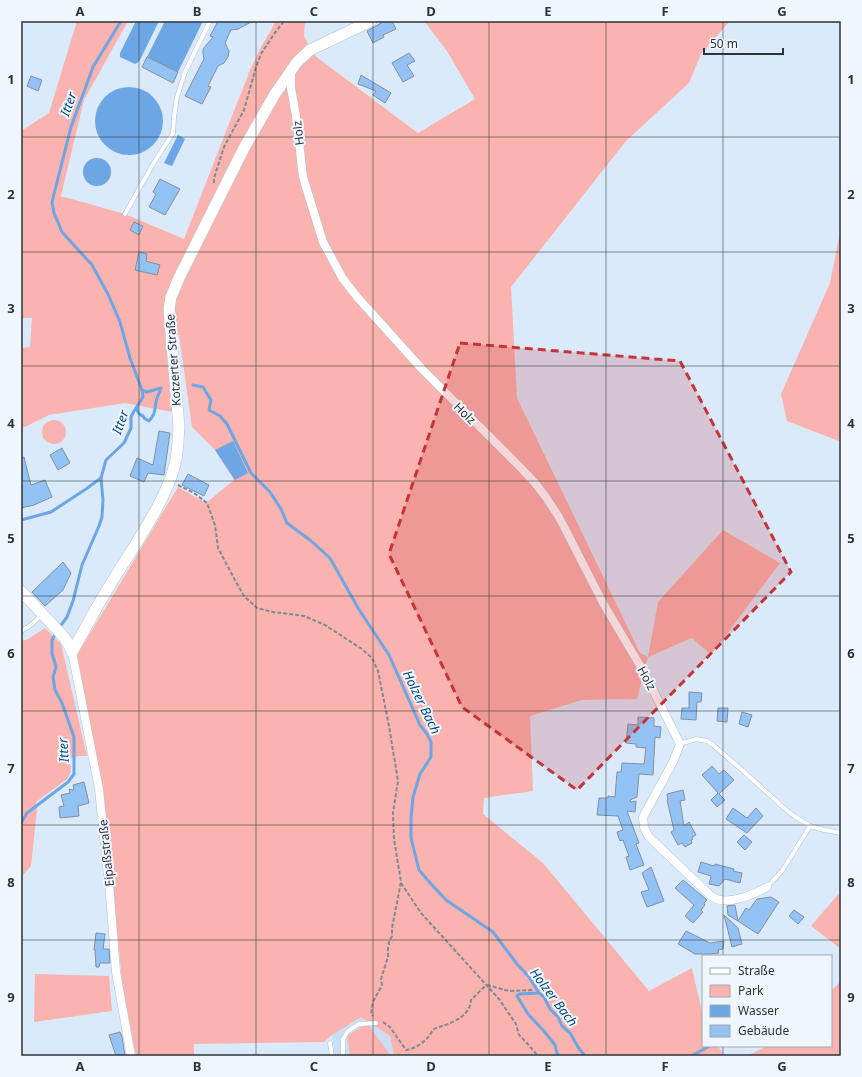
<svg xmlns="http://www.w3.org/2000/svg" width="862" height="1077" font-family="'Noto Sans',sans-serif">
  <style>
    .built { fill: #cadef4 }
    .green { fill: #fab3ae }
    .water { fill: #6ca6e4 }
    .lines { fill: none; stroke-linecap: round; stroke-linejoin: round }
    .stream { stroke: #6ca6e4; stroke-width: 3 }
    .building { fill: #93c2f5; stroke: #8290a0 }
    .service-casing { stroke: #b2c1d1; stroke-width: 5 }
    .minor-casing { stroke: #b2c1d1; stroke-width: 9 }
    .tertiary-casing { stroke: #b2c1d1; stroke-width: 12 }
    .path { stroke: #808a95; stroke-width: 2; stroke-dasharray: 4 2; stroke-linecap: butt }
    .service { stroke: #fff; stroke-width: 4 }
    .minor { stroke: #fff; stroke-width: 8 }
    .tertiary { stroke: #fff; stroke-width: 11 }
    .marked { fill: #c43439; fill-opacity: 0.2; stroke: #c43439; stroke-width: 3; stroke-dasharray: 8 5; stroke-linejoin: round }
    .grid { fill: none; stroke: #2d3339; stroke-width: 1; stroke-opacity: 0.55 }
    .labels { text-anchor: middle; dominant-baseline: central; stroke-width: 4; stroke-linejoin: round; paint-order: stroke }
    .street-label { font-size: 12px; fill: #2d3339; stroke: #f0f6fd }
    .water-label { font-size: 13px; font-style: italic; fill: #054981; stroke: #f0f6fd }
    .neatline { fill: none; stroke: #2d3339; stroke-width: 1.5 }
    .grid-label { font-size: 13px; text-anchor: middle; font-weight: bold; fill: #2d3339 }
  </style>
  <rect width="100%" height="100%" fill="#dbeafb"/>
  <!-- built -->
  <path class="built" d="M 361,1017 L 390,1036 L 394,1056 L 335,1056 L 332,1035 Z"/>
  <!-- green -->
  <g class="green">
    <path d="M 77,21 L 128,21 L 84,100 L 61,196 L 125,214 L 184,239 L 250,70 L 260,49 L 276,21 L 305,21 L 304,36 L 314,55 L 418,133 L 475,99 L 447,51 L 424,21 L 730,21 L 701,54 L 689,83 L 626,141 L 511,287 L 517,398 L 640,653 L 648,657 L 658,602 L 723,530 L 780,563 L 711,655 L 692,638 L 648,657 L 637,699 L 582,700 L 530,716 L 533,791 L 484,798 L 483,814 L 543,863 L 649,991 L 692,968 L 703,1016 L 703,1046 L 718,1046 L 724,1056 L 394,1056 L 390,1036 L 361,1017 L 332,1035 L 324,1042 L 194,1044 L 194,1056 L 136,1056 L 123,990 L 103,791 L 77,655 L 178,487 L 206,503 L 234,480 L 215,450 L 192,427 L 179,335 L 165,335 L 172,412 L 125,403 L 49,415 L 27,426 L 21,428 L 21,348 L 30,347 L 32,318 L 21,318 L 21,131 L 49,113 Z"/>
    <path d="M 841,227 L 841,442 L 787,421 L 781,394 L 830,283 Z"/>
    <circle cx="54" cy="432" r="12"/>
    <path d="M 45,628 L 61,644 L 87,756 L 78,756 L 70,759 L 71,772 L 67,779 L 36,802 L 37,810 L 31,866 L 21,877 L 21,641 L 28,639 Z"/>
    <path d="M 841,891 L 841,949 L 811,926 Z"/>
    <path d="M 35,974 L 109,976 L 112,1011 L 34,1022 Z"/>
    <path d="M 841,981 L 841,1056 L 747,1056 L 767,1046 L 831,1046 L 831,991 Z"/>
    <path d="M 367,1023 L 391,1056 L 350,1056 L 347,1036 Z"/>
  </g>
  <!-- water -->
  <g class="water">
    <path d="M 136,21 L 159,21 L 140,60 L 137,63 L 135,64 L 120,57 L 120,53 Z"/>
    <path d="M 165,21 L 203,21 L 178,72 L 147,57 Z"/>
    <circle cx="129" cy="121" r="34"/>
    <path d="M 178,135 L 185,139 L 172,166 L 164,163 Z"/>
    <circle cx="97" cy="172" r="14"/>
    <path d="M 233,441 L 248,473 L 235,480 L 215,450 Z"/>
  </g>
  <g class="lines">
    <!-- stream -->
    <g class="stream">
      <path d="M 193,385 L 203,387 L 211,400 L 209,410 L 220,416 L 227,424 L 251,473 L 270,492 L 281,509 L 287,523 L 310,540 L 330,558 L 358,608 L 389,655 L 420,725 L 427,734 L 431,742 L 431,757 L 420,774 L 413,797 L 411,818 L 411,838 L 419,870 L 432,885 L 446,900 L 493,932 L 517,964 L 529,977 L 539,993 L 544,997 L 550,1009 L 558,1017 L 562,1026 L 570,1033 L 578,1047 L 585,1056"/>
      <path d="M 137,407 C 137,412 138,414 143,416 L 144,418 L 149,421 C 157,413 154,407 157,398 C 158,395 160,392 161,388 L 147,392 L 142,390"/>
      <path d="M 21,520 L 51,512 L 86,489 L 101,478"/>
      <path d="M 59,628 L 67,617 L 73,601 L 82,565 L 99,526 L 102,517 L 103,500 L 101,478 L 106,460 L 124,443 L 131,428 L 131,417 L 134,411 L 143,397 L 142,390 L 130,358 L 120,322 L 108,294 L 92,265 L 62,232 L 54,213 L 52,202 L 71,127 L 93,67 L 121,21"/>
      <path d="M 21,823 L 27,813 L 68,782 L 74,774 L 74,737 L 62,703 L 55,690 L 53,677 L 56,667 L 52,653 L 52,640 L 56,633"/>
      <path d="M 539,993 L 519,994 L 517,996 L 528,1014 L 541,1028 L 544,1031 L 555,1045 L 557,1053 L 559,1056"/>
      <path d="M 691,1056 L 710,1046"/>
    </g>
  </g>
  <!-- building -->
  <g class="building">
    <path d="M 218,21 L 253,21 L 238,29 L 231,30 L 225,43 L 229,51 L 228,57 L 224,63 L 218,66 L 208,86 L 211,87 L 202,104 L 185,96 L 204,59 L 203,54 L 203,49 L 213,37 L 210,36 Z"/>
    <path d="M 385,21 L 392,21 L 396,29 L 383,35 L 384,37 L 373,43 L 367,31 Z"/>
    <path d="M 409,53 L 415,61 L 407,65 L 414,76 L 403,82 L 392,63 Z"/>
    <path d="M 147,57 L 178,72 L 173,83 L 142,67 Z"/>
    <path d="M 361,75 L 391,93 L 385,103 L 373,95 L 376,91 L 358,84 Z"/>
    <path d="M 31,76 L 42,80 L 38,91 L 27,86 Z"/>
    <path d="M 160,179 L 180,189 L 165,215 L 149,207 L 156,194 L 153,192 Z"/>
    <path d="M 134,222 L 143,226 L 139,235 L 130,230 Z"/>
    <path d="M 139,252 L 147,254 L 146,261 L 160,265 L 157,275 L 135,270 Z"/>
    <path d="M 159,431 L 170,433 L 164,475 L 148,473 L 144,482 L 130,476 L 137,458 L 153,465 Z"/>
    <path d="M 62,448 L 70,463 L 58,470 L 50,455 Z"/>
    <path d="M 24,457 L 31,485 L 45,480 L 52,497 L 34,505 L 21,508 L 21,458 Z"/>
    <path d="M 188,474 L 209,485 L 204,496 L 182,485 Z"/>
    <path d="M 63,562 L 71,573 L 63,590 L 45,606 L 32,592 Z"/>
    <path d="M 689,692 L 702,693 L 701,702 L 697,702 L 696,720 L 681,719 L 682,708 L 689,708 Z"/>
    <path d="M 718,708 L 728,708 L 727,722 L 717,721 Z"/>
    <path d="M 742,712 L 752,715 L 748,727 L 739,724 Z"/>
    <path d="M 638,717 L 654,718 L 654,726 L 661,727 L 660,738 L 655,737 L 653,775 L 639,774 L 637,797 L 630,800 L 631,802 L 636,801 L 635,812 L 627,811 L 639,843 L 636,844 L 644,865 L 630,870 L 626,857 L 629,856 L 623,840 L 620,841 L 617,832 L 623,830 L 618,816 L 597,815 L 599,798 L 608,798 L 608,796 L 615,797 L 617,772 L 621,772 L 622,763 L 644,764 L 646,748 L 636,747 L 636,744 L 626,743 L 628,724 L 638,725 Z"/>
    <path d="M 712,766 L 719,774 L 724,770 L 734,780 L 719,794 L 725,800 L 717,807 L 711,800 L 718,793 L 702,775 Z"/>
    <path d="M 84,782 L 89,803 L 78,806 L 79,816 L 60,818 L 59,807 L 64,806 L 61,795 L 70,793 L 69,789 L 74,790 L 73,785 Z"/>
    <path d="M 683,790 L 685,800 L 680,801 L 684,826 L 689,822 L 696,835 L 692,837 L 693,839 L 691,840 L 692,843 L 685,847 L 682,843 L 678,845 L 671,832 L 674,830 L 667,800 L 668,799 L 667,794 Z"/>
    <path d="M 733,808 L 747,818 L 756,808 L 763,816 L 747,833 L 726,819 Z"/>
    <path d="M 744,835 L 752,842 L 745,850 L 737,842 Z"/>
    <path d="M 701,862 L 714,866 L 715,864 L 734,869 L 733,871 L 742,873 L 740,883 L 725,879 L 719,886 L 709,884 L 711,876 L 698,872 Z"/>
    <path d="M 651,867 L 664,901 L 647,907 L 641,892 L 649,890 L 642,873 Z"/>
    <path d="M 683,880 L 707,900 L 704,903 L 705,905 L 701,910 L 703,912 L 693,923 L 685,916 L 694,905 L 675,888 Z"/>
    <path d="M 771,897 L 779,902 L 758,934 L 738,921 L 746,908 L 749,910 L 757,899 Z"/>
    <path d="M 735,905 L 738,921 L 728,915 L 727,906 Z"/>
    <path d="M 794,910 L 804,917 L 798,924 L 789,916 Z"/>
    <path d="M 724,915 L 738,928 L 742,944 L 732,947 Z"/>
    <path d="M 686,931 L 710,943 L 724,941 L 723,949 L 718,950 L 719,953 L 709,954 L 695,954 L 678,944 Z"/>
    <path d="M 96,933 L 105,934 L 103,949 L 109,949 L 110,963 L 100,963 L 99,967 L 96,967 L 95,950 L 94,950 Z"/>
    <path d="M 120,1032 L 122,1037 L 125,1056 L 116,1056 L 109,1035 Z"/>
  </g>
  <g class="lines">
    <!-- service casing -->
    <g class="service-casing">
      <g id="service">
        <path d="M 125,214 L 153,164 L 173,133 L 174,117 L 177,97 L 185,72 L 210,21"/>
        <path d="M 21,631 C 30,627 36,621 42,614"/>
        <path d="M 680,744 L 696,739 L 707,741 L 713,745 L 742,770 L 784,808 L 794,816 L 810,826 L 824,830 L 841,833"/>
        <path d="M 767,887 L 782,871 L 810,826"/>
        <path d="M 330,1043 L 332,1056"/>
        <path d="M 343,1056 L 343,1039 L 348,1031 L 359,1024 L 376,1023"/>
      </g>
    </g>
    <!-- minor casing -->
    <g class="minor-casing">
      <g id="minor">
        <path d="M 291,71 L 291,88 L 296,116 L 303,177 L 323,242 L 343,279 L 358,298 L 422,369 L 520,467 L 535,483 L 545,496 L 559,517 L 603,603 L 645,674 L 680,744 L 673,762 L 643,817 L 644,827 L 648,836 L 711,896 C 725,907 753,895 767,887"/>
        <path d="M 72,652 L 99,789 L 110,895 L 116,972 L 131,1056"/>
      </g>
    </g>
    <!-- tertiary casing -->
    <g class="tertiary-casing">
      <g id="tertiary">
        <path d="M 21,591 L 64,637 L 69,645 L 72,652"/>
        <path d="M 72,652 C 86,627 99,602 115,577 C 135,544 166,501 175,464 C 178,452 178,440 179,427 L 169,309 L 171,297 L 179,278 L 244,148 L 275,94 L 297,62 L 310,50 L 371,21"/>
      </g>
    </g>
    <!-- path -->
    <g class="path">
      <path d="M 214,183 L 214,178 L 224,147 L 244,110 L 256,67 L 261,54 L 274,34 L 284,21"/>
      <path d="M 178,485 L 194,493 L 207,503 L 215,525 L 218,548 L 236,582 L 244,596 L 257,608 L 273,612 L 304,616 L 325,625 L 362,649 L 372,658 L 378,671 L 389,726 L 398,781 L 393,813 L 394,839 L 401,882 L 392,928 L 392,936 L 389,942 L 388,949 L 388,957 L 381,979 L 382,985 L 373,1002 L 371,1014 L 373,1016"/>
      <path d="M 401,883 L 421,913 L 499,999 L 516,1024 L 519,1035 L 526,1042 L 538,1056"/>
      <path d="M 487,985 L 509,991 L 533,990"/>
      <path d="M 383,1022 L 390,1027 L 406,1050 C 417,1048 423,1043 430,1035 C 431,1033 433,1029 436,1028 C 438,1027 440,1027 442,1026 C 455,1022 470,1015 471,1000 L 486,985"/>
    </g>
    <!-- service -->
    <use href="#service" class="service"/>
    <!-- minor -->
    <use href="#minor" class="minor"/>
    <!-- tertiary -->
    <use href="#tertiary" class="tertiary"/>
  </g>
  <!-- marked area -->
  <path class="marked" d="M 460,343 L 680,361 L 791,572 L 577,790 L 462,707 L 389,554 Z"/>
  <!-- grid -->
  <path class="grid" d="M 139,21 L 139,1056M 256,21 L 256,1056M 373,21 L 373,1056M 489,21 L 489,1056M 606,21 L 606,1056M 723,21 L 723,956M 21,137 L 841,137M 21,252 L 841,252M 21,366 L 841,366M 21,481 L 841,481M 21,596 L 841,596M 21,711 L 841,711M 21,825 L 841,825M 21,940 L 841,940M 723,1046 L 723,1056"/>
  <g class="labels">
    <!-- street labels -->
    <g class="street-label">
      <text transform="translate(298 133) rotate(-97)">Holz</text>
      <text transform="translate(173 360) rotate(-94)">Kotzerter Straße</text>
      <text transform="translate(465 413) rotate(45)">Holz</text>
      <text transform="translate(647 678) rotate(61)">Holz</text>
      <text transform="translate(106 853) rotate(-96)">Eipaßstraße</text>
    </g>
    <!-- water labels -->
    <g class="water-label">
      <text transform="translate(68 104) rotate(-70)">Itter</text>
      <text transform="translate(120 422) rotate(-70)">Itter</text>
      <text transform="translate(422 702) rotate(64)">Holzer Bach</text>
      <text transform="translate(63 750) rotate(-93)">Itter</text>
      <text transform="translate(554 997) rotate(53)">Holzer Bach</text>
    </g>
  </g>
  <!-- border -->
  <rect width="862" height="1077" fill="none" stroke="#f0f6fd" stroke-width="44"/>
  <!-- legend -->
  <rect x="702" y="955" width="130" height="92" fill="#f0f6fd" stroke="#a2a8af"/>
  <rect x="710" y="968" width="20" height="6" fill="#ffffff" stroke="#a2a8af"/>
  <text x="738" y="975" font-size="12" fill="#2d3339">Straße</text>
  <rect x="710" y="985" width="20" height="12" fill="#fab3ae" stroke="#a2a8af"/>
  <text x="738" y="995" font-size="12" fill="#2d3339">Park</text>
  <rect x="710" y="1005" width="20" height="12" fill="#6ca6e4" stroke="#a2a8af"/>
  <text x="738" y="1015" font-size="12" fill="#2d3339">Wasser</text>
  <rect x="710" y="1025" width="20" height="12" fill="#93c2f5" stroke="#a2a8af"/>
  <text x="738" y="1035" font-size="12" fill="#2d3339">Gebäude</text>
  <!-- scale -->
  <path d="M704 48v6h79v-6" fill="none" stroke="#2d3339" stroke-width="2"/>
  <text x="710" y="48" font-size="12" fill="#2d3339" stroke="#f0f6fd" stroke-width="3" paint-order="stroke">50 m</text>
  <rect x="22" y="22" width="818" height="1033" class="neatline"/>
  <g class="grid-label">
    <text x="80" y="16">A</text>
    <text x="197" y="16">B</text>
    <text x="314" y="16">C</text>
    <text x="431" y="16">D</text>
    <text x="548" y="16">E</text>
    <text x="665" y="16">F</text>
    <text x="782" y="16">G</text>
    <text x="11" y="84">1</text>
    <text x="851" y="84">1</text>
    <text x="11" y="199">2</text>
    <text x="851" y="199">2</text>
    <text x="11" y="313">3</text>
    <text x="851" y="313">3</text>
    <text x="11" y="428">4</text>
    <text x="851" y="428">4</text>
    <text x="11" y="543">5</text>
    <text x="851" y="543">5</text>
    <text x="11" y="658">6</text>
    <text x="851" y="658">6</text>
    <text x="11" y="773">7</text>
    <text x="851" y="773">7</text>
    <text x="11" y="887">8</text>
    <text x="851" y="887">8</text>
    <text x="11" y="1002">9</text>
    <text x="851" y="1002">9</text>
    <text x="80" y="1071">A</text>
    <text x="197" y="1071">B</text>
    <text x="314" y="1071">C</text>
    <text x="431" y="1071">D</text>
    <text x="548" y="1071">E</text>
    <text x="665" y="1071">F</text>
    <text x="782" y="1071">G</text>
  </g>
</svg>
